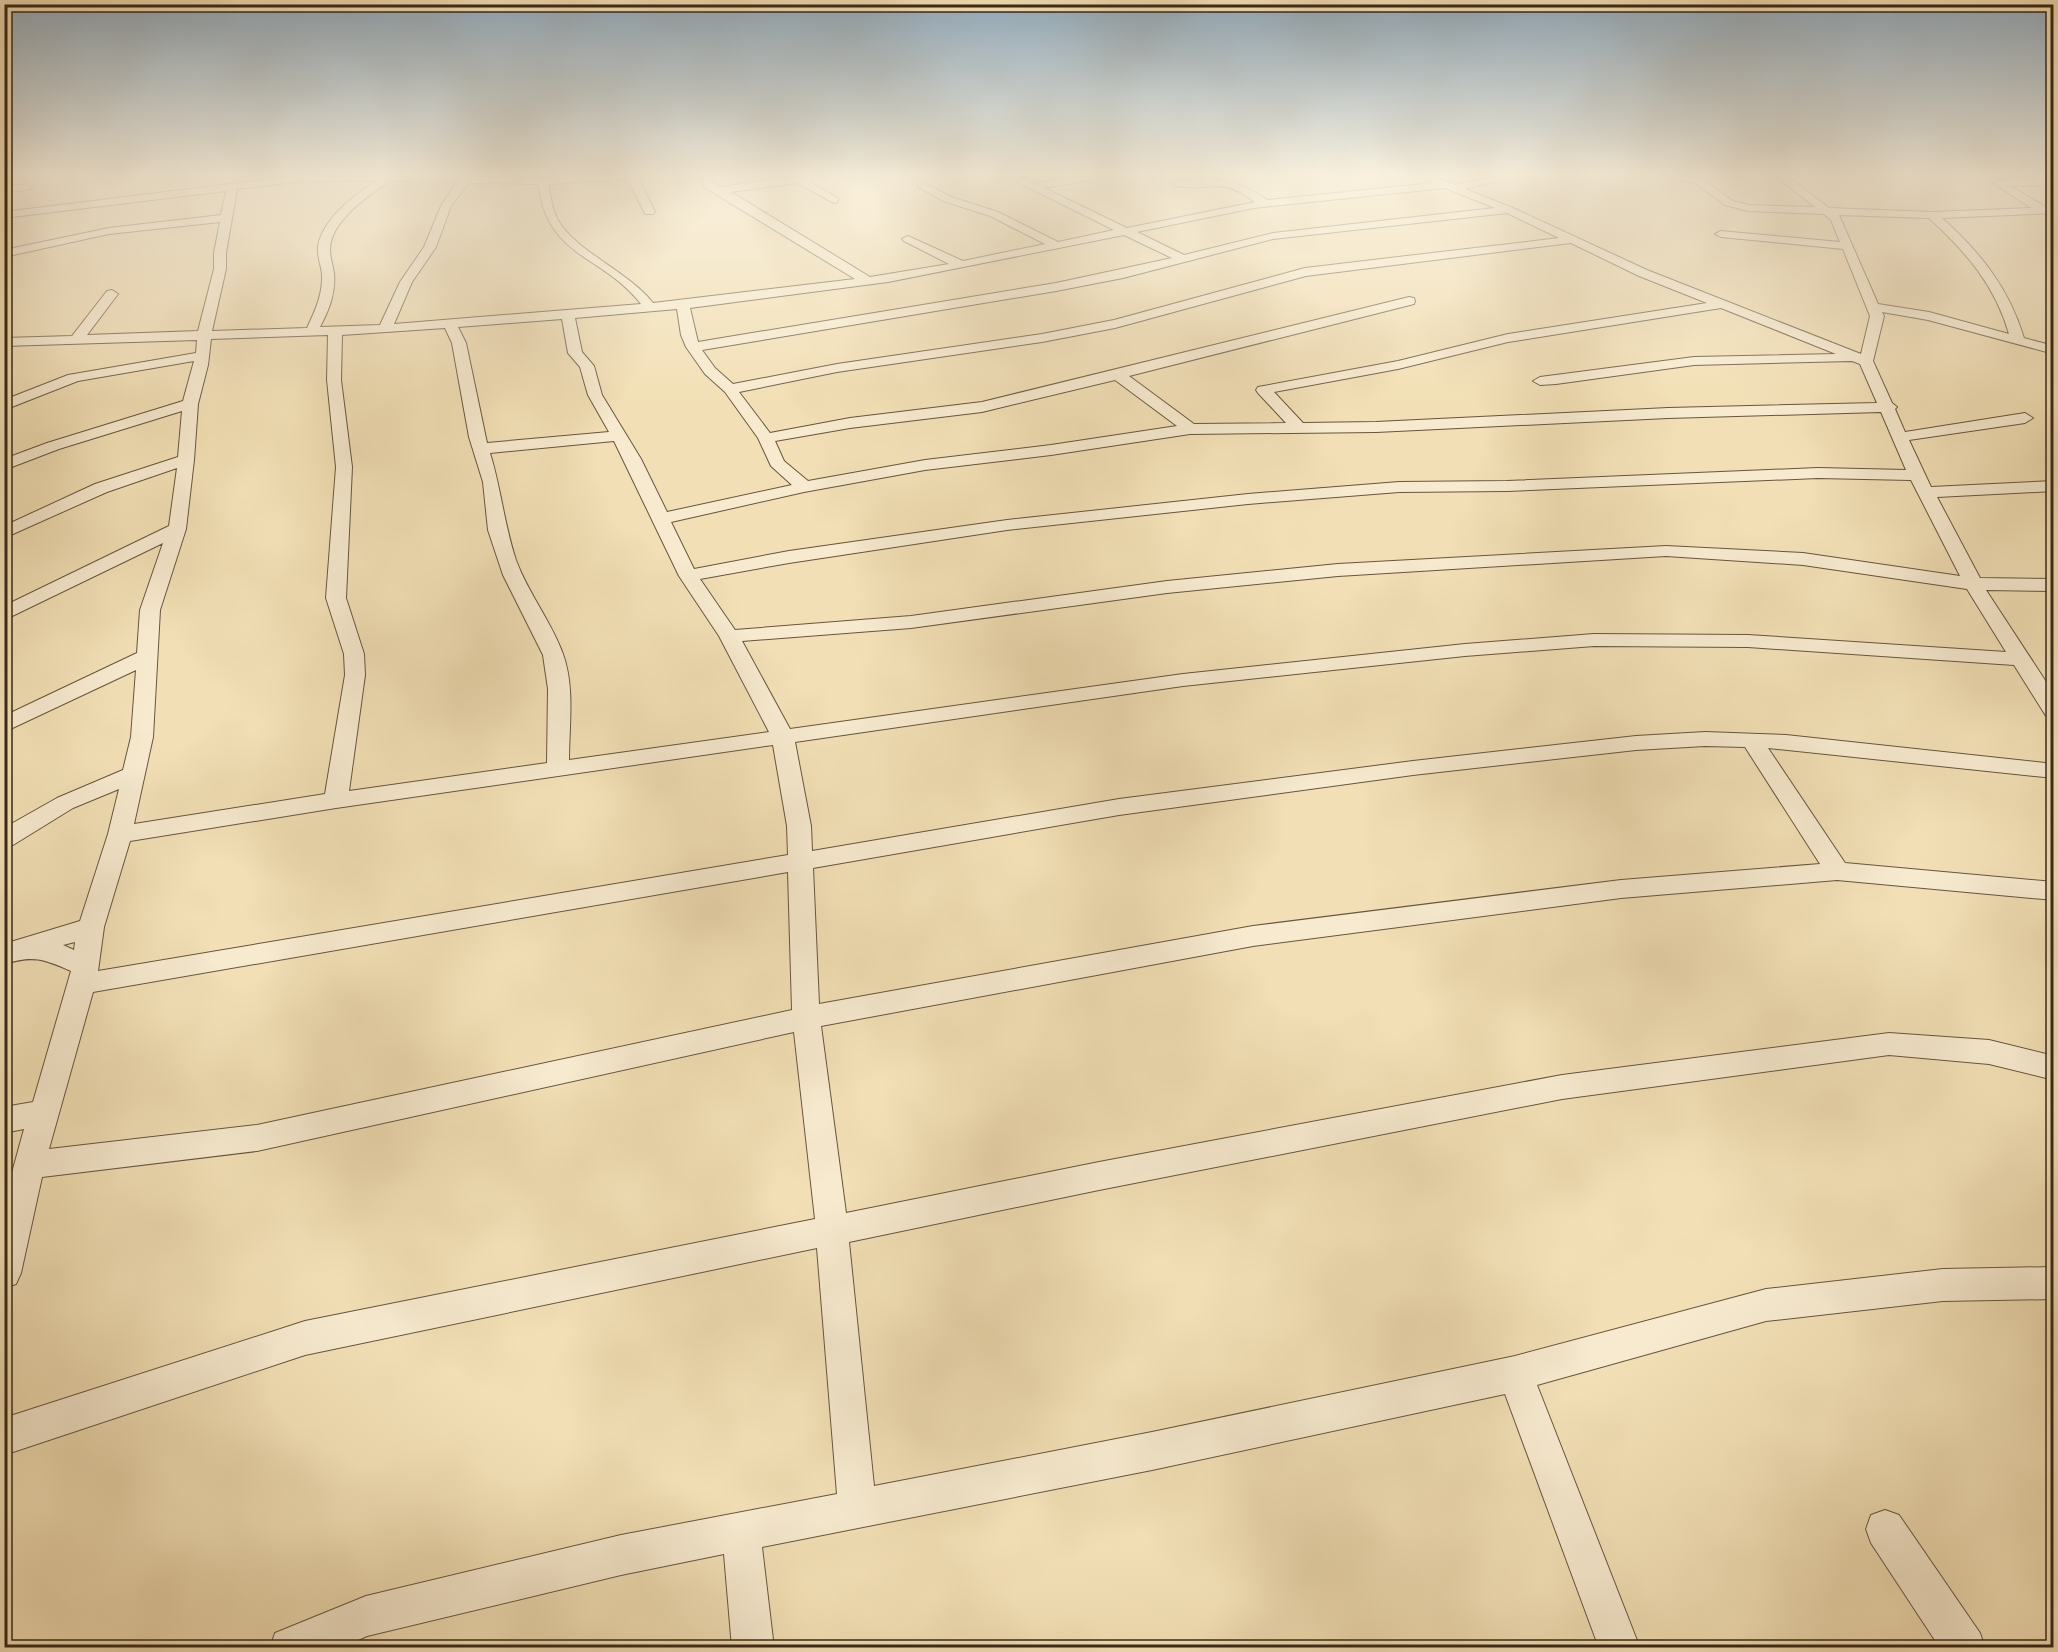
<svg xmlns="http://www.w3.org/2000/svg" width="2058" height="1652" font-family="'IM FELL DW Pica',serif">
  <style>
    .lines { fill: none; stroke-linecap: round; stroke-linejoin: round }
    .minor-casing { stroke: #66563e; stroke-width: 2 }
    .minor { fill: #f7eacf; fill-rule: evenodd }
  </style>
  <rect width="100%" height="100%" fill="#f2dfb5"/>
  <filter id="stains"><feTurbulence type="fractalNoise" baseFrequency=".00333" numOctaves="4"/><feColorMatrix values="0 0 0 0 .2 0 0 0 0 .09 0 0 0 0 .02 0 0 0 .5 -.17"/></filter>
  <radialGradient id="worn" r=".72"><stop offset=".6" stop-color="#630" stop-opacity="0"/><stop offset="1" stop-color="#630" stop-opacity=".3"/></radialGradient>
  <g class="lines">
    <!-- minor casing -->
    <g class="minor-casing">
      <g id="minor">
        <path d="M 406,175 L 543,178 L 640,175 L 638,177 L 655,212 L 653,214 L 645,214 L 628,179 L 549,184 C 550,196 552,209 558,220 C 574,250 629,272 653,303 L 855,279 L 704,187 L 701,175 L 711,175 L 713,183 L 720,187 L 807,175 L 830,175 L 808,181 L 838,198 L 838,202 L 834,203 L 797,183 L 731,192 L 870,277 L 949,264 L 904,241 L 902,239 L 908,236 L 963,261 L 1045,244 L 990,216 L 943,201 L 918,187 L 918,183 L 922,182 L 951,197 L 998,212 L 1058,242 L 1114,230 L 1003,175 L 1016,175 L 1034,184 L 1084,175 L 1108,175 L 1103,178 L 1044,188 L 1127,228 L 1255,202 C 1218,175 1211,192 1175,186 L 1174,184 L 1179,181 C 1216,178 1236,178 1267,200 L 1433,183 L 1429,180 L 1434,177 L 1455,185 L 1501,175 L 1522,175 L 1465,189 L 1513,208 L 1647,270 L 1861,354 L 1870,316 L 1843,249 L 1721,237 L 1715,234 L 1721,231 L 1840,242 L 1831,220 L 1824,214 L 1748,211 L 1725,205 L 1695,183 L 1662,175 L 1684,175 L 1702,179 L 1733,201 L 1748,205 L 1815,207 L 1774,175 L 1786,175 L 1829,208 L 1932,212 L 2031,208 L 1993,183 L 1998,180 L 2054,179 L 2054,185 L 2010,186 L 2046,207 L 2054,207 L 2054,213 L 1942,218 C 1980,252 2009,288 2024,338 L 2054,346 L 2054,354 L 1928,320 L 1882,312 L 1884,316 L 1873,361 L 1892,403 L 1897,407 L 1895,409 L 1905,432 L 2025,413 L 2033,418 L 2025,423 L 1909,440 L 1931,487 L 2054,481 L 2054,491 L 1937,497 L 1980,578 L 2054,579 L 2054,591 L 1986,590 L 2054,694 L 2054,717 L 2046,716 L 2014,665 L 1748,647 L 1594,646 L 1465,656 L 1183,686 L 795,742 L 811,826 L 812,851 L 1119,799 L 1413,761 L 1636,736 L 1705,732 L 1786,735 L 2054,764 L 2054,778 L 1768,748 L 1845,863 L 2054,882 L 2054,900 L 1837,880 L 1621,898 L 1253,946 L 821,1026 L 846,1213 L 1099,1162 L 1562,1075 L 1889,1033 L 1989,1040 L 2054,1056 L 2054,1080 L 1989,1064 L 1889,1055 L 1562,1099 L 1099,1190 L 849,1242 L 874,1486 L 1152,1432 L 1515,1356 L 1766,1289 L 1943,1269 L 2054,1267 L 2054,1299 L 1943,1301 L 1766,1321 L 1537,1385 L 1640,1648 L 1599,1648 L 1505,1394 L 1152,1470 L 762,1547 L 774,1648 L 732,1648 L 724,1554 L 621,1575 L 367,1636 L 340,1648 L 270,1648 L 275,1633 L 366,1596 L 621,1535 L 837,1494 L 817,1248 L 305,1355 L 4,1455 L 4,1418 L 305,1321 L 815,1219 L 794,1032 L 257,1151 L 42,1177 L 21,1273 L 16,1284 L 4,1288 L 4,1202 L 24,1129 L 4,1133 L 4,1107 L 33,1102 L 71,971 C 43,959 34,955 4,964 L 4,944 L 80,921 L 108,834 L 119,789 L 73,808 L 13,845 L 4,847 L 4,828 L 57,798 L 123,770 L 131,737 L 136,670 L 4,732 L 4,716 L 137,653 L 140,610 L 163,543 L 4,620 L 4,606 L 169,526 L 177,468 L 107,492 L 4,538 L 4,526 L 95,484 L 178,457 L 182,411 L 59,449 L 4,470 L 4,459 L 47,443 L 183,401 L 194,361 L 78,381 L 4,410 L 4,400 L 68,375 L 196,353 L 197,340 L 4,346 L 4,338 L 72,336 L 107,291 L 112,290 L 118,294 L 87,335 L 198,331 L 214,269 L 214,253 L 220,222 L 109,234 L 4,257 L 4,250 L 109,228 L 221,215 L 226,191 L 4,218 L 4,212 L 294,176 ZM 346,180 L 376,181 C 354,195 323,219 318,246 C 317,256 321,265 322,274 C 323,294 315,311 307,328 L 212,331 L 226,269 L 226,253 L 237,189 L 294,182 ZM 390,181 L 457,182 L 441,206 L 424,247 L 400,282 L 380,325 L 320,327 C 329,310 336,293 334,273 C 333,266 330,258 330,250 C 330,221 368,196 390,181 ZM 469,183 L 538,184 C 548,259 602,254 641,304 L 394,324 L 412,282 L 436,247 L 451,206 ZM 1445,188 L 1495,208 L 1273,233 L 1184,255 L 1137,232 L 1254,208 ZM 1507,213 L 1559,238 L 1305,268 L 1114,320 L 1042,334 L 837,364 L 733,384 L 715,368 L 702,350 L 1056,291 L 1123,278 L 1273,239 ZM 1839,215 L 1929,218 C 1966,252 1995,285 2009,334 L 1929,312 L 1878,304 ZM 1124,235 L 1172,258 L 1056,283 L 698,342 L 690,308 L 888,282 ZM 1571,243 L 1639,276 L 1707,303 L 1508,334 L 1398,361 L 1258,387 L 1256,390 L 1258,393 L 1286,423 L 1194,424 L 1129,376 L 1414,304 L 1415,301 L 1414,298 L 1409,297 L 982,402 L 850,418 L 770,433 L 739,392 L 837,372 L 1042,342 L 1115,328 L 1306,276 ZM 1721,308 L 1836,354 L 1694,357 L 1540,377 L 1533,381 L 1540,385 L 1556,384 L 1694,365 L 1852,361 L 1860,364 L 1877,403 L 1668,408 L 1376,422 L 1303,423 L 1274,392 L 1398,369 L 1508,342 ZM 677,309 L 681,335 L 686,347 L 705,374 L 725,392 L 758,438 L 771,466 L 792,485 L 667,512 L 641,459 L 602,395 L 594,366 L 582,352 L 575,318 ZM 562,319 L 568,353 L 580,367 L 588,395 L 609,432 L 487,443 L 466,343 L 458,327 ZM 445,328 L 452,343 L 469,437 L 483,482 L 488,530 L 503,575 L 543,655 L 548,689 L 547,763 L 349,791 L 365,675 L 364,654 L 346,598 L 352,467 L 341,380 L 342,335 ZM 328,335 L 327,380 L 336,467 L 326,598 L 344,654 L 345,675 L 325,794 L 134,824 L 153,737 L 160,610 L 186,529 L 194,460 L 198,404 L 208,365 L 211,339 ZM 1115,380 L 1177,426 L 1051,445 L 925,460 L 808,481 L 784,461 L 775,441 L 850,428 L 982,412 ZM 1881,412 L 1906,470 L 1818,468 L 1507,481 L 1399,482 L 1248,494 L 1007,520 L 789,551 L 694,569 L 671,522 L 804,492 L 925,470 L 1051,455 L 1190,434 L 1376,432 L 1668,418 ZM 614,441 L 679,576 L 719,636 L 769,732 L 569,760 C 569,726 575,687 563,654 C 551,621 528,593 516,560 C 504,524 501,488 490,453 ZM 1818,478 L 1911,480 L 1960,576 L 1803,553 L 1666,546 L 1338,564 L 1167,581 L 911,616 L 735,630 L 700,579 L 789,563 L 1007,530 L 1248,504 L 1399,492 L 1507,491 ZM 1666,556 L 1803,565 L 1967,589 L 2006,652 L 1748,635 L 1594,634 L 1465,644 L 1183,674 L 790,729 L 742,641 L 911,628 L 1167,593 L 1338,576 ZM 773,745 L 787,826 L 788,855 L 98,971 L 104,927 L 130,841 L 336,808 ZM 1705,746 L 1745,747 L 1820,864 L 1621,880 L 1253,926 L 819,1004 L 813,868 L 1119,815 L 1413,775 L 1636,750 ZM 788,872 L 792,1010 L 257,1125 L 49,1149 L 93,992 ZM 75,942 L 74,950 L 63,945 Z"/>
        <path d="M 27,184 L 32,187 L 31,189 L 4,193 L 4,187 Z"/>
        <path d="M 1885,1510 L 1899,1515 L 1980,1633 L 1985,1648 L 1940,1648 L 1871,1543 L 1866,1529 L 1871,1515 Z"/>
      </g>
    </g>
    <!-- minor -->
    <use href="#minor" class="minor"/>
  </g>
  <!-- sky -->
  <linearGradient id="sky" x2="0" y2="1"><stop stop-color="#93acbe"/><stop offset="0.43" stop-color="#f9f1de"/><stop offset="1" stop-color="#f9f1de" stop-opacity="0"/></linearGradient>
  <rect width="2058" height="406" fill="url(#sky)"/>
  <!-- margin -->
  <rect width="2058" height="1652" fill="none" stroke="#f2dfb5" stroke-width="24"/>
  <rect x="6" y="6" width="2046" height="1640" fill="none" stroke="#382917" stroke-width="3"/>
  <rect x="12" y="12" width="2034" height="1628" fill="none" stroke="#382917" stroke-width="1.5"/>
  <rect width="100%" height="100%" filter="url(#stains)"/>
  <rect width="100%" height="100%" fill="url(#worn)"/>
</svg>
